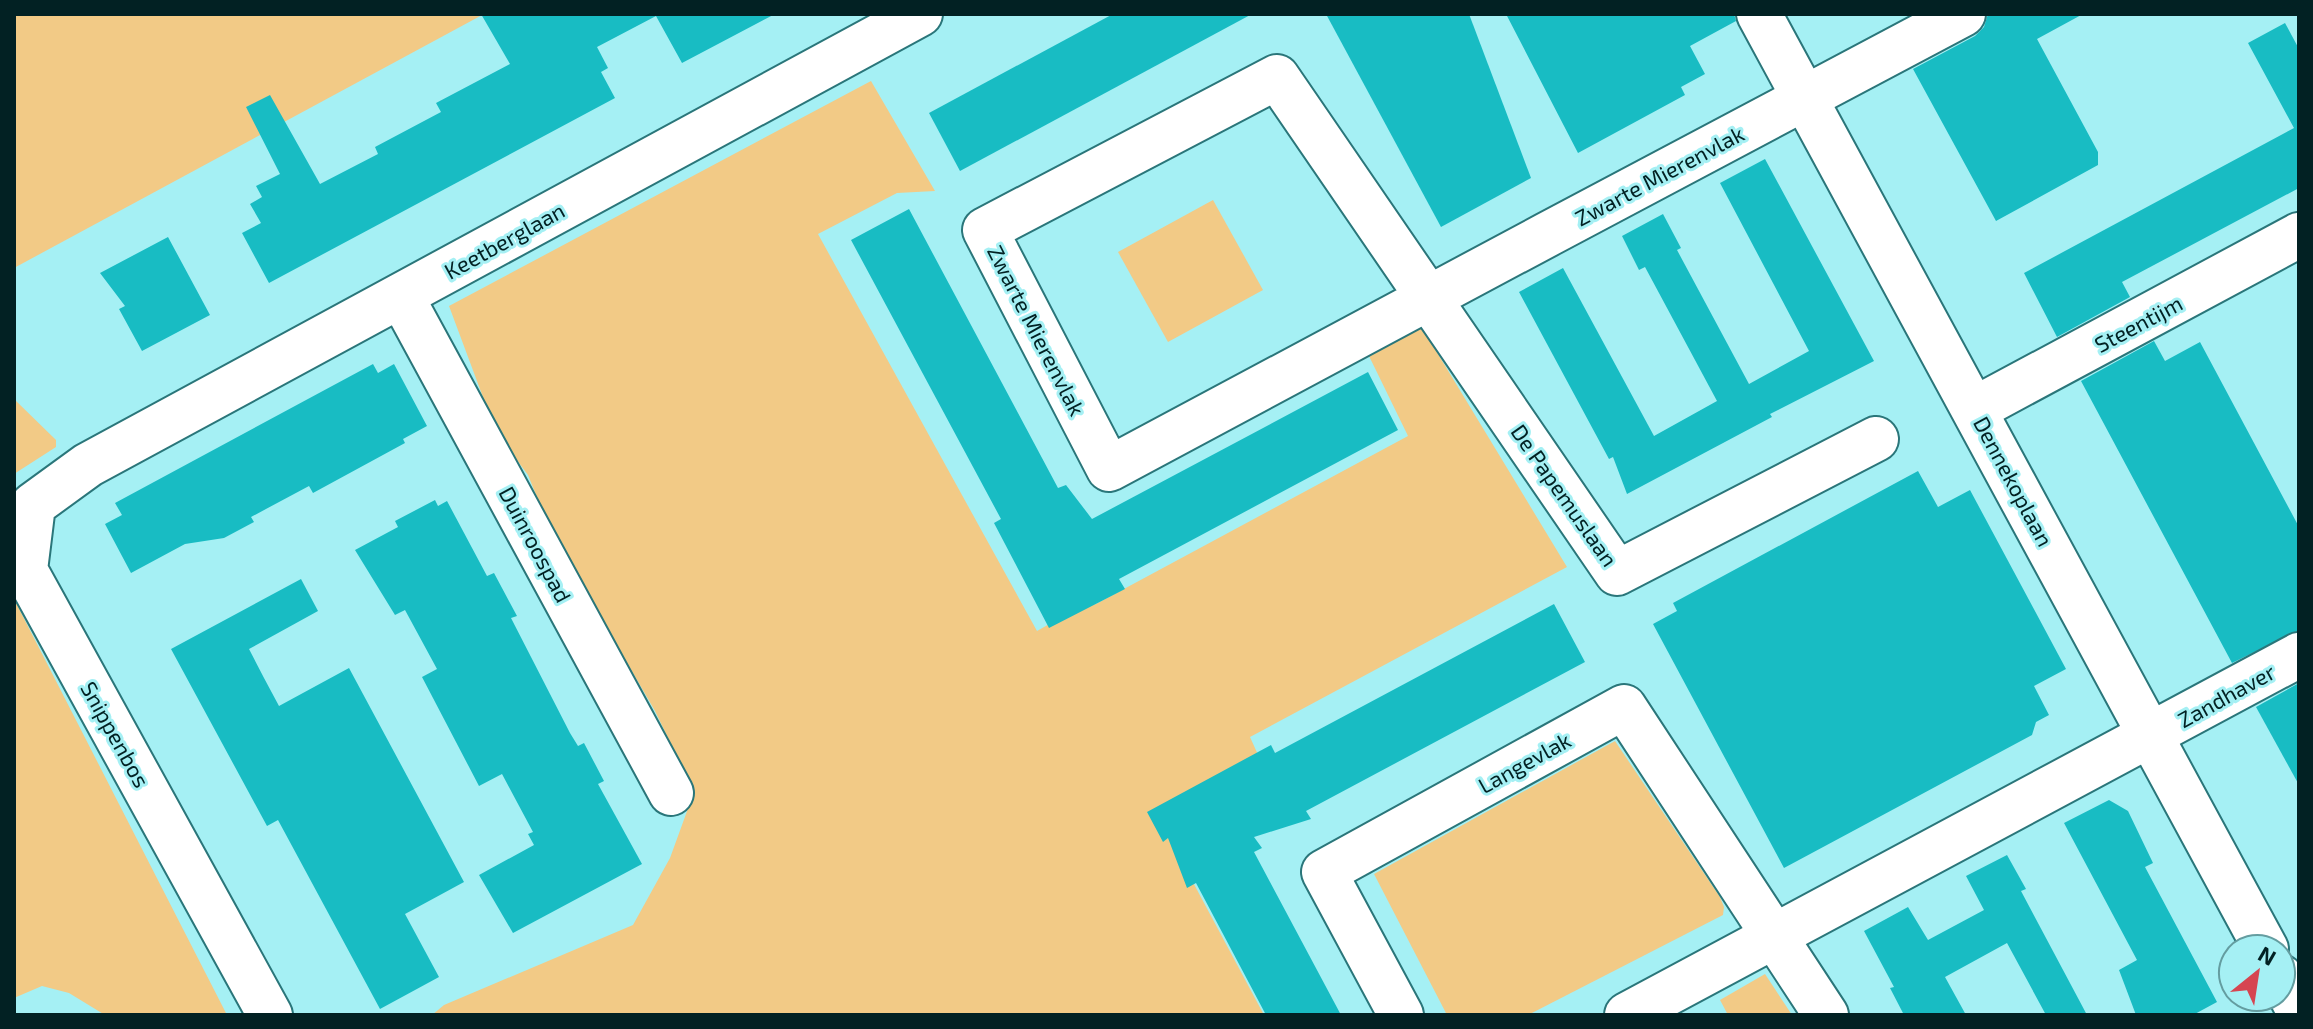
<svg xmlns="http://www.w3.org/2000/svg" width="2313" height="1029" font-family="'Exo 2',sans-serif">
  <style>
    .green { fill: #f2ca86 }
    .building { fill: #18bcc3 }
    .lines { fill: none; stroke-linecap: round; stroke-linejoin: round }
    .minor-casing { stroke: #2a767a; stroke-width: 48 }
    .minor { stroke: #fff; stroke-width: 44 }
    .labels { text-anchor: middle; dominant-baseline: central; stroke-width: 6; stroke-linejoin: round; paint-order: stroke }
    .street-label { font-size: 22px; fill: #022123; stroke: #a5f0f4 }
  </style>
  <rect width="100%" height="100%" fill="#a5f0f4"/>
  <!-- green -->
  <g class="green">
    <path d="M 14,14 L 484,14 L 14,268 Z"/>
    <path d="M 871,81 L 935,191 L 897,193 L 818,234 L 1037,631 L 1076,609 L 1096,604 L 1408,436 L 1369,356 L 1421,326 L 1567,567 L 1250,737 L 1259,757 L 1157,815 L 1264,1015 L 432,1015 L 444,1005 L 633,925 L 670,858 L 694,792 L 655,711 L 551,532 L 528,475 L 496,432 L 449,306 Z"/>
    <path d="M 1213,200 L 1263,290 L 1168,342 L 1118,252 Z"/>
    <path d="M 14,399 L 56,440 L 56,447 L 14,474 Z"/>
    <path d="M 14,599 L 227,1015 L 105,1015 L 69,993 L 42,986 L 14,998 Z"/>
    <path d="M 1615,741 L 1720,897 L 1724,907 L 1723,915 L 1528,1015 L 1447,1015 L 1374,874 Z"/>
    <path d="M 1765,974 L 1792,1015 L 1728,1015 L 1720,1000 Z"/>
  </g>
  <!-- building -->
  <g class="building">
    <path d="M 481,14 L 775,14 L 682,63 L 656,16 L 597,47 L 608,68 L 601,72 L 615,98 L 269,283 L 242,233 L 261,223 L 250,204 L 262,197 L 256,186 L 280,174 L 246,107 L 270,95 L 320,184 L 378,154 L 375,147 L 441,112 L 436,103 L 510,64 Z"/>
    <path d="M 1113,14 L 1252,14 L 960,171 L 929,113 Z"/>
    <path d="M 1326,14 L 1469,14 L 1531,178 L 1441,227 Z"/>
    <path d="M 1506,14 L 1734,14 L 1736,21 L 1690,46 L 1705,74 L 1681,87 L 1685,95 L 1578,153 Z"/>
    <path d="M 1988,14 L 2083,14 L 2037,39 L 2098,152 L 2098,165 L 1996,221 L 1913,69 L 1975,36 L 1984,27 Z"/>
    <path d="M 2285,23 L 2299,49 L 2299,188 L 2122,282 L 2130,297 L 2057,337 L 2024,273 L 2294,128 L 2248,43 Z"/>
    <path d="M 1765,159 L 1874,361 L 1770,414 L 1772,417 L 1627,494 L 1613,457 L 1609,459 L 1519,292 L 1563,268 L 1654,436 L 1717,401 L 1645,267 L 1639,270 L 1622,236 L 1663,214 L 1681,248 L 1677,250 L 1749,384 L 1809,351 L 1720,183 Z"/>
    <path d="M 909,209 L 1058,488 L 1066,485 L 1092,519 L 1368,372 L 1398,430 L 1119,579 L 1125,589 L 1049,628 L 994,523 L 1001,519 L 851,240 Z"/>
    <path d="M 168,237 L 210,315 L 142,351 L 119,309 L 125,306 L 100,273 Z"/>
    <path d="M 2154,341 L 2165,361 L 2200,342 L 2299,527 L 2299,630 L 2232,663 L 2081,381 Z"/>
    <path d="M 373,364 L 378,373 L 394,364 L 427,426 L 403,439 L 405,443 L 313,493 L 309,486 L 251,517 L 254,522 L 224,538 L 185,544 L 131,573 L 105,524 L 122,515 L 115,503 Z"/>
    <path d="M 1918,471 L 1938,507 L 1970,490 L 2066,669 L 2034,686 L 2049,715 L 2036,722 L 2032,735 L 1784,868 L 1653,624 L 1677,611 L 1673,603 Z"/>
    <path d="M 435,500 L 438,506 L 447,501 L 487,576 L 494,573 L 517,616 L 511,618 L 570,733 L 578,746 L 584,743 L 604,781 L 598,784 L 642,864 L 513,933 L 479,875 L 534,845 L 528,834 L 533,832 L 502,774 L 479,786 L 422,677 L 437,669 L 405,610 L 395,615 L 355,550 L 398,527 L 395,521 Z"/>
    <path d="M 301,579 L 318,611 L 249,649 L 264,678 L 279,706 L 349,668 L 464,882 L 405,914 L 439,977 L 380,1009 L 278,820 L 267,826 L 171,649 Z"/>
    <path d="M 1554,604 L 1585,662 L 1306,811 L 1311,819 L 1254,837 L 1262,848 L 1254,852 L 1341,1015 L 1266,1015 L 1196,883 L 1187,888 L 1168,838 L 1163,842 L 1147,812 L 1271,745 L 1275,753 Z"/>
    <path d="M 2299,683 L 2299,785 L 2256,707 Z"/>
    <path d="M 2109,800 L 2128,811 L 2153,863 L 2145,867 L 2217,1002 L 2193,1015 L 2136,1015 L 2119,970 L 2137,960 L 2064,823 Z"/>
    <path d="M 2007,855 L 2026,889 L 2021,891 L 2087,1015 L 2046,1015 L 2007,943 L 1945,977 L 1966,1015 L 1904,1015 L 1890,988 L 1894,987 L 1864,931 L 1908,907 L 1928,940 L 1984,910 L 1966,876 Z"/>
  </g>
  <g class="lines">
    <!-- minor casing -->
    <g class="minor-casing">
      <g id="minor">
        <path d="M 1759,14 L 2266,949"/>
        <path d="M 401,296 L 671,793"/>
        <path d="M 1975,409 L 2299,235"/>
        <path d="M 1876,439 L 1617,573 L 1277,77 L 985,230 L 1109,469 C 1394,317 1677,164 1963,14"/>
        <path d="M 2281,977 L 2299,1011"/>
        <path d="M 270,1015 L 25,570 L 33,505 L 88,465 L 920,14"/>
        <path d="M 1401,1015 L 1324,872 L 1624,707 L 1826,1015"/>
        <path d="M 1627,1015 L 2299,655"/>
      </g>
    </g>
    <!-- minor -->
    <use href="#minor" class="minor"/>
  </g>
  <g class="labels">
    <!-- street labels -->
    <g class="street-label">
      <text transform="translate(1659 175) rotate(-28)">Zwarte Mierenvlak</text>
      <text transform="translate(504 240) rotate(-29)">Keetberglaan</text>
      <text transform="translate(2138 323) rotate(-28)">Steentijm</text>
      <text transform="translate(1037 330) rotate(63)">Zwarte Mierenvlak</text>
      <text transform="translate(2014 481) rotate(62)">Dennekoplaan</text>
      <text transform="translate(1565 495) rotate(55)">De Papemuslaan</text>
      <text transform="translate(536 544) rotate(62)">Duinroospad</text>
      <text transform="translate(2226 695) rotate(-29)">Zandhaver</text>
      <text transform="translate(116 734) rotate(61)">Snippenbos</text>
      <text transform="translate(1524 762) rotate(-29)">Langevlak</text>
    </g>
  </g>
  <!-- border -->
  <rect width="2313" height="1029" fill="none" stroke="#022123" stroke-width="32"/>
  <!-- north arrow -->
  <g transform="translate(2257 973) rotate(30)"><circle r="38" fill="#a5f0f4" stroke="#649da0" stroke-width="2"/>
  <path d="M0-6L14 30L0 20L-14 30Z" fill="#d64551"/>
  <text y="-12" font-size="22" font-weight="bold" text-anchor="middle" fill="#022123">N</text>
  </g>
</svg>
